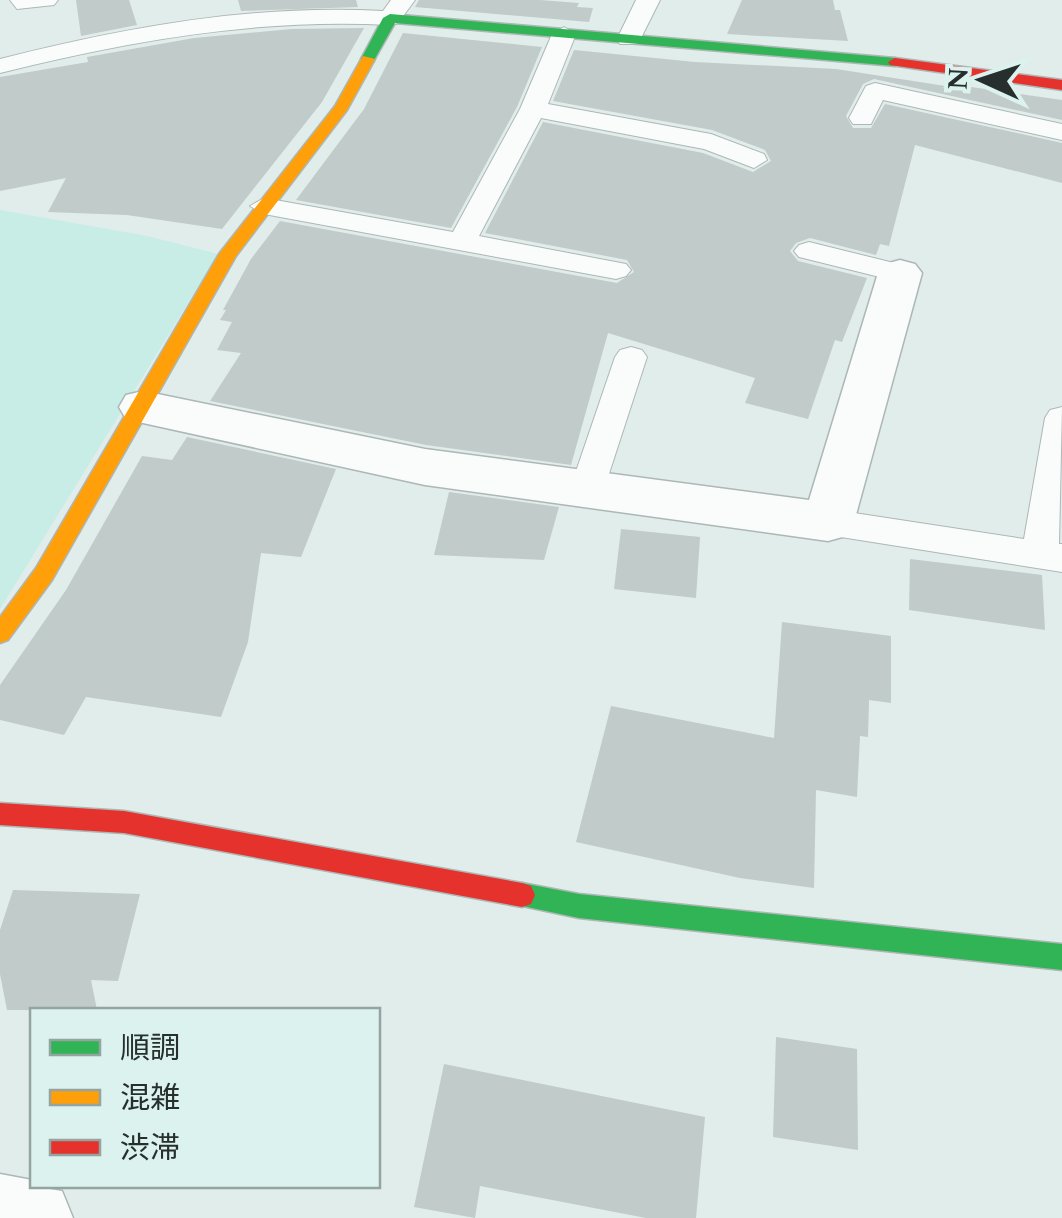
<svg xmlns="http://www.w3.org/2000/svg" width="1062" height="1218" font-family="Spectral,'Noto Sans JP',serif">
  <style>
    .green { fill: #c8ece6 }
    .building { fill: #c1cbc9 }
    .lines { fill: none; stroke-linecap: round; stroke-linejoin: round }
    .lane-casing { stroke: #adb7b5; stroke-width: 2 }
    .street-casing { stroke: #adb7b5; stroke-width: 3 }
    .fast-casing { stroke: #adb7b5; stroke-width: 3 }
    .slow-casing { stroke: #adb7b5; stroke-width: 3 }
    .jam-casing { stroke: #adb7b5; stroke-width: 3 }
    .lane { fill: #fafcfc; fill-rule: evenodd }
    .street { fill: #fafcfc; fill-rule: evenodd }
    .fast { fill: #30b455; fill-rule: evenodd }
    .slow { fill: #ff9f0a; fill-rule: evenodd }
    .jam { fill: #e5322d; fill-rule: evenodd }
  </style>
  <rect width="100%" height="100%" fill="#e0edea"/>
  <!-- green -->
  <path class="green" d="M 0,210 L 147,236 L 218,254 L 0,609 Z"/>
  <!-- building -->
  <g class="building">
    <path d="M 76,0 L 129,0 L 137,25 L 81,36 Z"/>
    <path d="M 238,0 L 356,0 L 358,7 L 241,11 Z"/>
    <path d="M 419,0 L 540,0 L 579,3 L 577,7 L 593,8 L 589,22 L 415,7 Z"/>
    <path d="M 742,0 L 833,0 L 835,10 L 840,10 L 848,41 L 727,34 Z"/>
    <path d="M 364,28 L 322,102 L 222,229 L 127,215 L 48,212 L 66,178 L 0,191 L 0,77 L 88,62 L 87,57 L 194,38 L 291,29 Z"/>
    <path d="M 403,33 L 542,47 L 517,107 L 451,228 L 296,200 L 364,109 Z"/>
    <path d="M 574,50 L 695,62 L 836,69 L 971,90 L 971,87 L 1062,100 L 1062,120 L 874,79 L 863,84 L 846,116 L 853,128 L 871,128 L 885,104 L 1062,143 L 1062,183 L 915,145 L 889,246 L 880,244 L 876,255 L 810,238 L 796,243 L 790,251 L 798,261 L 867,278 L 842,342 L 835,340 L 808,419 L 745,403 L 755,378 L 608,333 L 571,465 L 426,445 L 210,401 L 241,353 L 217,350 L 232,322 L 220,320 L 226,310 L 223,310 L 251,259 L 280,221 L 617,283 L 634,272 L 627,260 L 485,233 L 543,122 L 703,153 L 753,172 L 771,161 L 765,150 L 712,130 L 553,101 Z"/>
    <path d="M 187,437 L 336,469 L 301,557 L 261,553 L 248,642 L 221,717 L 86,697 L 64,735 L 0,720 L 0,685 L 66,590 L 142,456 L 172,460 Z"/>
    <path d="M 449,492 L 559,507 L 544,560 L 434,555 Z"/>
    <path d="M 621,529 L 700,537 L 696,598 L 614,589 Z"/>
    <path d="M 910,559 L 1042,575 L 1045,630 L 909,610 Z"/>
    <path d="M 782,622 L 891,636 L 891,703 L 869,700 L 868,737 L 860,736 L 857,797 L 816,790 L 814,888 L 740,878 L 576,842 L 611,706 L 774,738 Z"/>
    <path d="M 13,890 L 140,894 L 118,981 L 91,980 L 97,1010 L 7,1010 L 0,974 L 0,930 Z"/>
    <path d="M 776,1037 L 857,1049 L 858,1150 L 773,1137 Z"/>
    <path d="M 444,1064 L 705,1117 L 696,1218 L 646,1218 L 480,1186 L 475,1218 L 414,1207 Z"/>
  </g>
  <g class="lines">
    <!-- lane casing -->
    <g class="lane-casing">
      <g id="lane">
        <path d="M 10,0 L 58,0 L 54,5 L 17,9 Z"/>
        <path d="M 391,0 L 415,0 L 398,23 L 390,25 C 257,18 129,41 0,73 L 0,59 C 126,27 253,4 383,11 Z"/>
        <path d="M 636,0 L 660,0 L 638,44 L 620,44 L 617,39 Z"/>
        <path d="M 564,27 L 576,34 L 548,104 L 711,134 L 764,154 L 767,160 L 754,168 L 704,149 L 541,118 L 479,236 L 626,264 L 631,270 L 626,276 L 616,279 L 264,214 L 250,206 L 264,198 L 453,232 L 520,109 L 552,34 Z"/>
        <path d="M 875,83 L 1062,124 L 1062,140 L 883,100 L 871,124 L 853,124 L 849,118 L 866,86 Z"/>
        <path d="M 809,242 L 910,267 L 915,273 L 910,279 L 900,282 L 799,257 L 794,251 L 799,245 Z"/>
        <path d="M 631,347 L 642,350 L 647,357 L 604,489 L 599,498 L 587,501 L 575,498 L 570,489 L 615,357 L 620,350 Z"/>
        <path d="M 1062,407 L 1059,544 L 1062,544 L 1062,572 L 828,535 L 815,531 L 810,522 L 815,513 L 828,509 L 1024,539 L 1045,418 L 1050,410 Z"/>
      </g>
    </g>
    <!-- street casing -->
    <g class="street-casing">
      <g id="street">
        <path d="M 900,260 L 915,264 L 922,273 L 854,522 L 846,536 L 828,541 L 425,485 L 143,423 L 126,419 L 119,407 L 126,395 L 143,391 L 425,449 L 809,500 L 878,273 L 885,264 Z"/>
        <path d="M 0,1174 L 32,1180 L 32,1186 L 62,1191 L 73,1218 L 0,1218 Z"/>
      </g>
    </g>
    <!-- fast casing -->
    <g class="fast-casing">
      <g id="fast">
        <path d="M 390,14 L 895,58 L 902,62 L 895,66 L 395,23 L 373,62 L 363,62 L 361,59 L 383,18 Z"/>
        <path d="M 522,883 L 579,894 L 1062,944 L 1062,970 L 579,918 L 513,904 L 509,895 L 513,886 Z"/>
      </g>
    </g>
    <!-- slow casing -->
    <g class="slow-casing">
      <path id="slow" d="M 363,56 L 375,59 L 347,110 L 236,256 L 52,580 L 8,640 L 0,643 L 0,617 L 36,568 L 219,254 L 335,106 Z"/>
    </g>
    <!-- jam casing -->
    <g class="jam-casing">
      <g id="jam">
        <path d="M 895,58 L 1062,80 L 1062,90 L 890,65 L 888,62 Z"/>
        <path d="M 0,803 L 124,811 L 522,883 L 531,886 L 535,895 L 531,904 L 522,907 L 124,833 L 0,825 Z"/>
      </g>
    </g>
    <!-- lane -->
    <use href="#lane" class="lane"/>
    <!-- street -->
    <use href="#street" class="street"/>
    <!-- fast -->
    <use href="#fast" class="fast"/>
    <!-- slow -->
    <use href="#slow" class="slow"/>
    <!-- jam -->
    <use href="#jam" class="jam"/>
  </g>
  <!-- legend -->
  <rect x="30" y="1008" width="350" height="180" fill="#dbf2ee" stroke="#93a4a1" stroke-width="2.5"/>
  <rect x="50" y="1040" width="50" height="15" fill="#30b455" stroke="#93a4a1" stroke-width="2.5"/>
  <text x="120" y="1058" font-size="30" fill="#262f2d">順調</text>
  <rect x="50" y="1090" width="50" height="15" fill="#ff9f0a" stroke="#93a4a1" stroke-width="2.5"/>
  <text x="120" y="1108" font-size="30" fill="#262f2d">混雑</text>
  <rect x="50" y="1140" width="50" height="15" fill="#e5322d" stroke="#93a4a1" stroke-width="2.5"/>
  <text x="120" y="1158" font-size="30" fill="#262f2d">渋滞</text>
  <!-- north arrow -->
  <g transform="translate(982 80) rotate(273)" stroke="#dbf2ee" stroke-width="8" paint-order="stroke">
  <path d="M0-8L18 38L0 25L-18 38Z" fill="#262f2d"/>
  <text y="-15" font-size="28" font-weight="bold" text-anchor="middle" fill="#262f2d">N</text>
  </g>
</svg>
